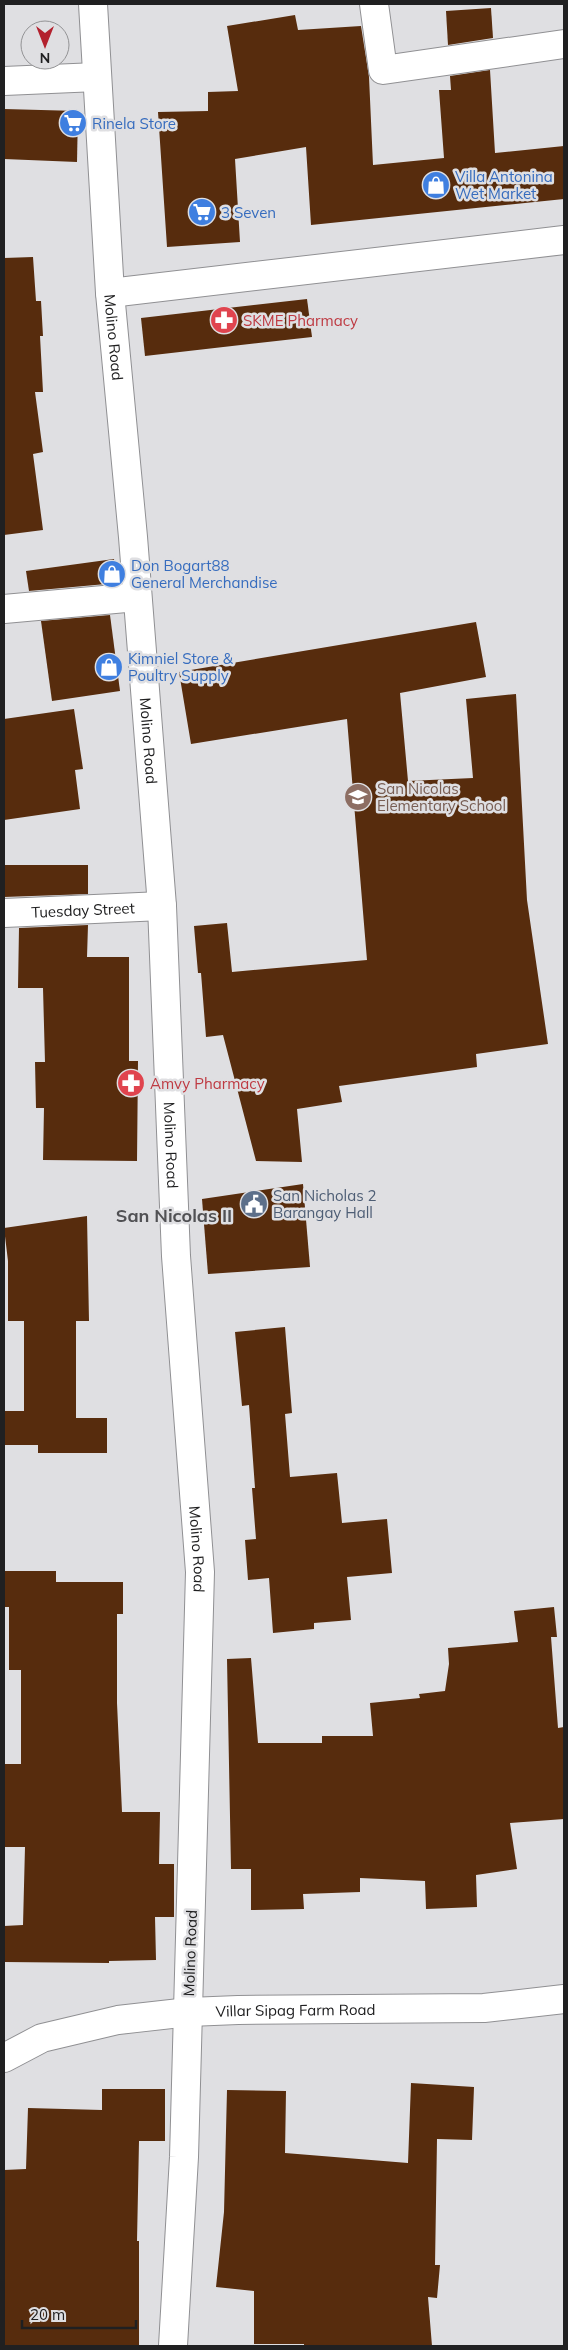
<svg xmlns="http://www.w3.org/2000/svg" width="568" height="2350" font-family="Mulish,sans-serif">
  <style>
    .building { fill: #572c0d }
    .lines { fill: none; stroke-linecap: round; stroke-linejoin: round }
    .minor-casing { stroke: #909093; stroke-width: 30 }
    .secondary-casing { stroke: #909093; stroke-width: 30 }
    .minor { stroke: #fff; stroke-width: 28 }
    .secondary { stroke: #fff; stroke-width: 28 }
    .labels { text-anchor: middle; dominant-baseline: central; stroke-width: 5; stroke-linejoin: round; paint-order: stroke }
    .shop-label { font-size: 15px; fill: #366cbe; stroke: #dfdfe2; text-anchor: start }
    .health-label { font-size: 15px; fill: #be3a42; stroke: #dfdfe2; text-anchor: start }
    .street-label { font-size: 15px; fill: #202021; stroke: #dfdfe2 }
    .education-label { font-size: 15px; fill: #785e54; stroke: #dfdfe2; text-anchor: start }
    .service-label { font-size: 15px; fill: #4e5e75; stroke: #dfdfe2; text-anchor: start }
    .quarter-label { font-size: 18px; font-weight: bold; fill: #515154; stroke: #dfdfe2 }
  </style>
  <rect width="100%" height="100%" fill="#dfdfe2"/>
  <!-- building -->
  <g class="building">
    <path d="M 491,8 L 493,38 L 448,45 L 446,11 Z"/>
    <path d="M 295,15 L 298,30 L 361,26 L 369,77 L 373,165 L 444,158 L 439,90 L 451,90 L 450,76 L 490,70 L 495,153 L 564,146 L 564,199 L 311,225 L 306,147 L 235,159 L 240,242 L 167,247 L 158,112 L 208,111 L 208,92 L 238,91 L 227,26 Z"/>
    <path d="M 4,109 L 78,111 L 77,162 L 4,159 Z"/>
    <path d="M 33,257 L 36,301 L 41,301 L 43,336 L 40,336 L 43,392 L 35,392 L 43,452 L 33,454 L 43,530 L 4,535 L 4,258 Z"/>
    <path d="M 307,299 L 312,337 L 145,356 L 141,318 Z"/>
    <path d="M 114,559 L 117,583 L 29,591 L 26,571 Z"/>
    <path d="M 110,615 L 120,691 L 52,701 L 41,621 Z"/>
    <path d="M 476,622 L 486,677 L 400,693 L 408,781 L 473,778 L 466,699 L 516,694 L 527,900 L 548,1044 L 476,1054 L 477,1067 L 339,1086 L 342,1102 L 297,1109 L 302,1162 L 256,1161 L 223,1035 L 206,1037 L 201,973 L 198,973 L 194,926 L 227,923 L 232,972 L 367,960 L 347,719 L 191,744 L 179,672 Z"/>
    <path d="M 74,709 L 83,769 L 75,770 L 80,809 L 4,820 L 4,719 Z"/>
    <path d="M 4,865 L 88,865 L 88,894 L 4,897 Z"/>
    <path d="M 88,925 L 87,957 L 129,957 L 129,1061 L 138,1061 L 137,1161 L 43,1160 L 44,1108 L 36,1108 L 35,1062 L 45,1062 L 43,988 L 18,988 L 19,928 Z"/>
    <path d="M 303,1184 L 310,1267 L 208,1274 L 202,1199 Z"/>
    <path d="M 87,1216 L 89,1321 L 76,1321 L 76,1418 L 107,1418 L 107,1453 L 38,1453 L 38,1445 L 4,1445 L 4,1411 L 24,1411 L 24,1321 L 8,1321 L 8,1261 L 4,1228 Z"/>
    <path d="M 285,1327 L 292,1413 L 285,1414 L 290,1477 L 337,1473 L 342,1523 L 387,1519 L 392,1573 L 347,1577 L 351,1620 L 314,1623 L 314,1629 L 273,1633 L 269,1578 L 248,1580 L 245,1540 L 256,1539 L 252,1488 L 255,1488 L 249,1405 L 242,1406 L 235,1332 Z"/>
    <path d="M 4,1571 L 56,1571 L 56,1582 L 123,1582 L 123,1614 L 117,1614 L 117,1703 L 122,1812 L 160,1812 L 159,1864 L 174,1864 L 174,1917 L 155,1917 L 156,1960 L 109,1961 L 109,1963 L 4,1962 L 4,1926 L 23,1925 L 25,1847 L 4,1847 L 4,1764 L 21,1764 L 21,1670 L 9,1670 L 9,1607 L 4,1607 Z"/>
    <path d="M 554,1607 L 557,1637 L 551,1637 L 558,1728 L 564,1727 L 564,1819 L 510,1823 L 517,1869 L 476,1875 L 477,1907 L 426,1909 L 425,1881 L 360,1878 L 360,1892 L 303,1894 L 304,1909 L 251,1910 L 251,1869 L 231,1869 L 227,1659 L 251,1658 L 258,1743 L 322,1743 L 322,1736 L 373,1736 L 370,1703 L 420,1698 L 419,1694 L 445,1691 L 449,1664 L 448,1648 L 518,1642 L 514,1611 Z"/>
    <path d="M 411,2083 L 474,2087 L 472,2140 L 437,2139 L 435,2265 L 440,2265 L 437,2298 L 428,2297 L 432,2346 L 304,2346 L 304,2344 L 254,2344 L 254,2291 L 216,2287 L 224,2212 L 227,2090 L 286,2091 L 285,2153 L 408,2163 Z"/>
    <path d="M 102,2089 L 165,2089 L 165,2141 L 139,2141 L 137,2241 L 139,2241 L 139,2346 L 4,2346 L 4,2170 L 26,2169 L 28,2108 L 102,2110 Z"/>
  </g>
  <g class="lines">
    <!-- minor casing -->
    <g class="minor-casing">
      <g id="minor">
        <path d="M 374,4 L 383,70 L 564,44"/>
        <path d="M 4,81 L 97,77"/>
        <path d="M 110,293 L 564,240"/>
        <path d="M 4,609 L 137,597"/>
        <path id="s1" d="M 4,913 L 162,906"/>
      </g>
    </g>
    <!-- secondary casing -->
    <g class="secondary-casing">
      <g id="secondary">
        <path id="s2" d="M 93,4 L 110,293 L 133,537 L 162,906 L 176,1256 L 200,1572 L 184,2157 L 173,2346"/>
        <path id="s3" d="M 4,2058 L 42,2038 L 118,2020 L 189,2012 L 238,2010 L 484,2008 L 564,1999"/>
      </g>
    </g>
    <!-- minor -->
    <use href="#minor" class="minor"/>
    <!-- secondary -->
    <use href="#secondary" class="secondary"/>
  </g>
  <!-- icons -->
  <defs>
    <g id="supermarket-disc" transform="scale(1.4375)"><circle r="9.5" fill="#3f7fe0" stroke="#dfdfe2"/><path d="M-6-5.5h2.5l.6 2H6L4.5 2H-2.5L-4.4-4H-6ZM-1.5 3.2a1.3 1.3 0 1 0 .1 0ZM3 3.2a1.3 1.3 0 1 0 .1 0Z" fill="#fff"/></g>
    <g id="shop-disc" transform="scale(1.4375)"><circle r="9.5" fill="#3f7fe0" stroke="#dfdfe2"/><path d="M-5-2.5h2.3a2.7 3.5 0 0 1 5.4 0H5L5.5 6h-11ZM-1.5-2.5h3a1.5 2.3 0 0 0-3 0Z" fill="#fff"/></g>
    <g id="pharmacy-disc" transform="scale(1.4375)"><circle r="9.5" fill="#e0444e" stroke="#dfdfe2"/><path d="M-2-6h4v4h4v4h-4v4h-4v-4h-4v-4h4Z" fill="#fff"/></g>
    <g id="school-disc" transform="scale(1.4375)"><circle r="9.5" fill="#8d6e63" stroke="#dfdfe2"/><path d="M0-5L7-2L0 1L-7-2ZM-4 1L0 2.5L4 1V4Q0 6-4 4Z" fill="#fff"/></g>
    <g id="civic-disc" transform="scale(1.4375)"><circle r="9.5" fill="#5c6f8a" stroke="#dfdfe2"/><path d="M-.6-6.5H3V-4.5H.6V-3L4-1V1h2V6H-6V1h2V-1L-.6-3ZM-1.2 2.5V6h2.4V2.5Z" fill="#fff"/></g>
  </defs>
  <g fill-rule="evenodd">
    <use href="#supermarket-disc" x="73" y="123"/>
    <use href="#shop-disc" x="436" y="185"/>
    <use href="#supermarket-disc" x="202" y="212"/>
    <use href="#pharmacy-disc" x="224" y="320"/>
    <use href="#shop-disc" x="112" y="574"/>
    <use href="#shop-disc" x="109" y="667"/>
    <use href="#school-disc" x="358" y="797"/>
    <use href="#pharmacy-disc" x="131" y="1083"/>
    <use href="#civic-disc" x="254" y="1204"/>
  </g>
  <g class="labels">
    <!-- shop labels -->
    <g class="shop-label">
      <text x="92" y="123">Rinela Store</text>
      <text x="455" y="176">Villa Antonina<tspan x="455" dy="17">Wet Market</tspan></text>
      <text x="221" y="212">3 Seven</text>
      <text x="131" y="565">Don Bogart88<tspan x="131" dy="17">General Merchandise</tspan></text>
      <text x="128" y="658">Kimniel Store &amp;<tspan x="128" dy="17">Poultry Supply</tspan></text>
    </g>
    <!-- health labels -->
    <g class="health-label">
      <text x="243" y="320">SKME Pharmacy</text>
      <text x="150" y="1083">Amvy Pharmacy</text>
    </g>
    <!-- street labels -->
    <g class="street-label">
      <text stroke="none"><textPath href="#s2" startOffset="334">Molino Road</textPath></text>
      <text stroke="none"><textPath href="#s2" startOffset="739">Molino Road</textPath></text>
      <text stroke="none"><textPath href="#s1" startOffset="79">Tuesday Street</textPath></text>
      <text stroke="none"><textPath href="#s2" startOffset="1144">Molino Road</textPath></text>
      <text stroke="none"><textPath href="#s2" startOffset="1549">Molino Road</textPath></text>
      <text transform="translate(190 1953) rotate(-88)">Molino Road</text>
      <text stroke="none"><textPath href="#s3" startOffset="299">Villar Sipag Farm Road</textPath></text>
    </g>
    <!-- education labels -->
    <g class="education-label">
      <text x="377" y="788">San Nicolas<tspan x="377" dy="17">Elementary School</tspan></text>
    </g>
    <!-- service labels -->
    <g class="service-label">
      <text x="273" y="1195">San Nicholas 2<tspan x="273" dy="17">Barangay Hall</tspan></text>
    </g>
    <!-- quarter labels -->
    <g class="quarter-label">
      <text x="174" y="1215">San Nicolas II</text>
    </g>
  </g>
  <!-- border -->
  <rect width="568" height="2350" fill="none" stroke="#202021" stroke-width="10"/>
  <!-- north arrow -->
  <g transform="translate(45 45) rotate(180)"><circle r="24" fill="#dfdfe2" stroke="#939395"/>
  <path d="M0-4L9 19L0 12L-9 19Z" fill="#b3212e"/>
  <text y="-8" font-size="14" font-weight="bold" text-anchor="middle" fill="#202021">N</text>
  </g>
  <!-- scale -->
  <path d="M22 2320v8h114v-8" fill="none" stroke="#202021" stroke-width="2.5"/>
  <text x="30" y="2320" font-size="15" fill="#202021" stroke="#dfdfe2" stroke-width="4" paint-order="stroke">20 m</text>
</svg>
